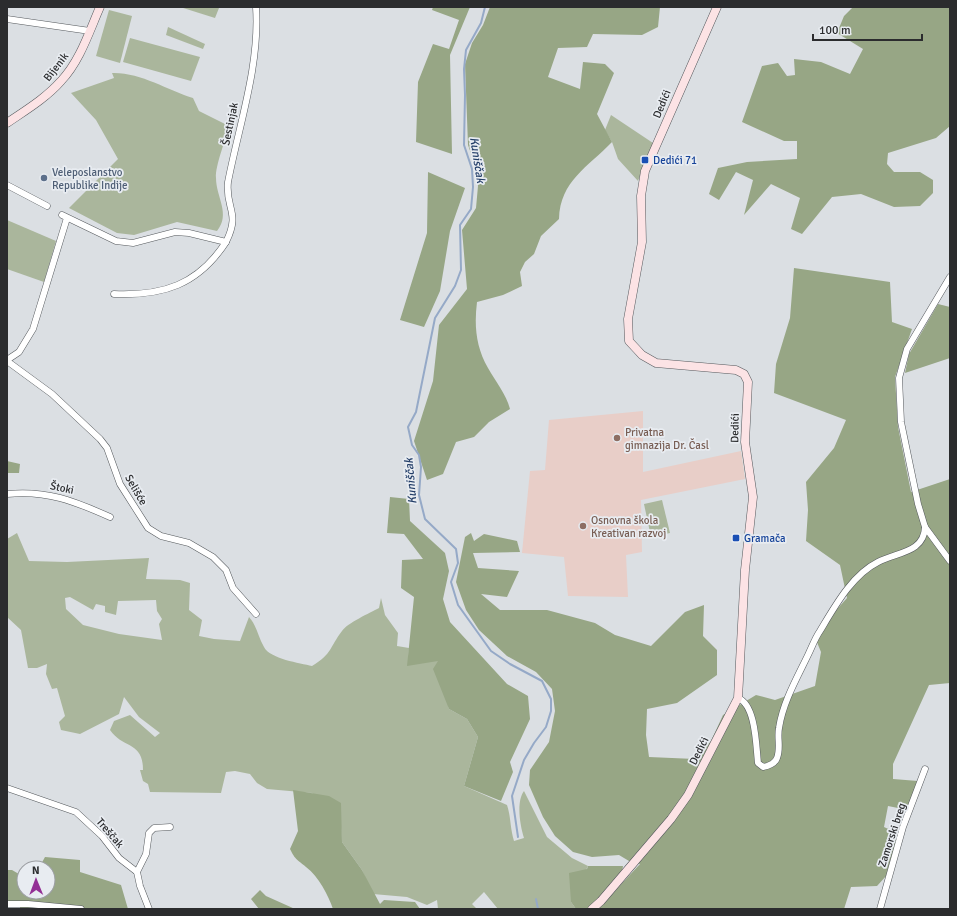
<svg xmlns="http://www.w3.org/2000/svg" width="957" height="916" font-family="Signika,sans-serif">
  <style>
    .education { fill: #e8cec8 }
    .green { fill: #aab69c; fill-rule: evenodd }
    .forest { fill: #97a685 }
    .lines { fill: none; stroke-linecap: round; stroke-linejoin: round }
    .stream { stroke: #95a9c7; stroke-width: 2 }
    .street-casing { stroke: #55595d; stroke-width: 7 }
    .secondary-casing { stroke: #55595d; stroke-width: 9 }
    .street { stroke: #fff; stroke-width: 6 }
    .secondary { stroke: #fce3e5; stroke-width: 8 }
    .transit-dot { fill: #1a4fb4; stroke: #e8ecf1; stroke-width: 1.5 }
    .service-dot { fill: #5c6f8a; stroke: #e8ecf1; stroke-width: 1.5 }
    .education-dot { fill: #8d6e63; stroke: #e8ecf1; stroke-width: 1.5 }
    .labels { text-anchor: middle; dominant-baseline: central; stroke-width: 3.5; stroke-linejoin: round; paint-order: stroke }
    .street-label { font-size: 11px; fill: #2b2c2e; stroke: #e8ecf1 }
    .transit-label { font-size: 11px; fill: #164399; stroke: #e8ecf1; text-anchor: start }
    .service-label { font-size: 11px; fill: #4e5e75; stroke: #e8ecf1; text-anchor: start }
    .education-label { font-size: 11px; fill: #785e54; stroke: #e8ecf1; text-anchor: start }
    .water-label { font-size: 12px; font-style: italic; fill: #233e68; stroke: #e8ecf1 }
  </style>
  <rect width="100%" height="100%" fill="#dbdfe3"/>
  <!-- education -->
  <path class="education" d="M 643,411 L 643,472 L 741,451 L 745,479 L 641,500 L 642,552 L 626,555 L 628,597 L 568,596 L 564,557 L 522,553 L 530,471 L 545,470 L 549,420 Z"/>
  <!-- green -->
  <g class="green">
    <path d="M 180,7 L 216,7 L 219,8 L 215,18 Z"/>
    <path d="M 109,10 L 132,16 L 120,63 L 96,56 Z"/>
    <path d="M 168,27 L 205,44 L 203,49 L 166,35 Z"/>
    <path d="M 130,38 L 200,57 L 191,81 L 123,62 Z"/>
    <path d="M 112,73 C 140,72 167,90 193,98 L 199,111 L 229,126 C 226,139 215,166 216,178 C 216,197 231,214 217,231 L 177,222 L 134,235 L 117,233 L 69,208 L 118,159 L 96,120 L 71,93 L 114,78 Z"/>
    <path d="M 611,115 L 653,143 L 638,181 L 618,159 L 612,142 L 605,130 Z"/>
    <path d="M 7,220 L 56,241 L 44,282 L 7,269 Z"/>
    <path d="M 662,500 L 670,533 L 651,537 L 644,504 Z"/>
    <path d="M 17,533 L 29,561 L 67,562 L 149,558 L 146,579 L 180,580 L 190,583 L 189,610 L 202,620 L 199,636 L 214,639 L 240,641 L 249,617 C 257,626 258,637 264,647 C 270,659 300,663 312,666 C 333,653 329,648 342,631 C 347,623 370,613 379,608 L 381,598 L 385,615 L 398,633 L 397,646 L 409,648 L 408,665 L 439,660 L 449,709 L 467,719 L 478,737 L 464,786 L 507,805 C 511,817 510,828 514,841 L 524,838 C 520,825 516,802 524,791 L 547,837 L 572,858 L 588,866 L 571,902 L 576,909 L 498,909 L 484,892 L 472,904 L 477,909 L 438,909 L 437,900 L 427,905 L 407,897 L 373,894 L 362,870 L 342,842 L 341,827 L 312,793 L 267,789 L 257,783 L 250,774 L 235,771 L 226,772 L 221,793 L 150,792 L 148,784 L 143,781 L 140,770 L 143,770 C 143,741 123,749 110,730 L 114,721 L 130,715 L 155,737 L 160,733 L 139,717 L 124,697 L 119,714 L 80,734 L 61,730 L 59,722 L 65,716 L 57,688 L 52,689 L 46,674 L 47,664 L 37,668 L 28,668 L 21,630 L 7,617 L 7,539 ZM 70,597 L 93,610 L 96,604 L 105,606 L 105,612 L 116,615 L 118,601 L 156,600 L 157,611 L 162,619 L 159,624 L 162,640 L 119,634 L 83,625 L 66,609 L 65,598 Z"/>
  </g>
  <!-- forest -->
  <g class="forest">
    <path d="M 433,7 L 470,7 L 450,55 L 452,154 L 416,142 L 418,82 L 433,44 L 449,49 L 459,20 L 432,10 Z"/>
    <path d="M 490,7 L 660,7 L 658,27 L 642,35 L 593,34 L 587,47 L 558,48 L 548,77 L 580,89 L 583,62 L 605,64 L 614,73 L 597,114 L 612,142 C 588,167 560,181 559,219 L 541,236 L 534,254 L 525,262 L 520,272 L 522,286 L 503,295 L 477,302 C 474,326 476,347 488,368 C 496,382 506,394 510,409 L 489,422 L 474,437 L 456,442 L 443,474 L 427,480 L 414,441 L 433,381 L 439,325 L 467,289 L 462,230 L 476,208 L 478,186 L 474,162 L 468,145 L 465,64 L 472,43 L 483,25 Z"/>
    <path d="M 853,7 L 950,7 L 950,126 L 936,138 L 888,153 L 887,164 L 894,172 L 920,172 L 933,180 L 933,193 L 920,206 L 894,207 L 861,194 L 832,197 L 802,234 L 791,229 L 800,198 L 771,184 L 744,215 L 753,180 L 736,172 L 719,200 L 709,194 L 718,168 L 747,162 L 797,159 L 797,141 L 784,141 L 742,122 L 762,66 L 778,63 L 787,76 L 795,75 L 794,59 L 821,62 L 850,74 L 863,49 L 837,33 L 844,16 Z"/>
    <path d="M 428,172 L 465,188 L 450,231 L 440,291 L 424,327 L 400,320 L 427,233 Z"/>
    <path d="M 794,268 L 890,282 L 892,322 L 912,329 L 895,377 L 898,427 L 911,492 L 950,479 L 950,683 L 929,685 L 893,764 L 893,779 L 918,781 L 908,810 L 888,806 L 884,827 L 899,834 L 887,875 L 877,886 L 851,887 L 844,909 L 598,909 L 640,864 L 629,861 L 619,855 L 592,857 L 573,852 L 555,836 L 543,817 L 529,785 L 530,770 L 549,742 L 555,711 L 552,689 L 536,672 L 507,656 L 479,630 L 466,610 L 456,582 L 465,537 L 471,533 L 474,541 L 484,534 L 517,541 L 520,552 L 473,553 L 478,568 L 519,571 L 507,597 L 481,594 L 500,610 L 547,610 L 595,623 L 615,635 L 651,646 L 685,612 L 704,605 L 703,636 L 717,650 L 717,675 L 677,703 L 647,709 L 646,735 L 649,757 L 695,759 L 711,741 L 723,715 L 756,695 L 775,700 L 815,686 L 821,652 L 814,635 L 847,598 L 840,565 L 806,541 L 808,510 L 806,482 L 834,448 L 846,420 L 774,393 L 776,364 L 790,318 Z"/>
    <path d="M 938,304 L 950,307 L 950,358 L 905,373 L 909,354 Z"/>
    <path d="M 7,461 L 20,464 L 19,473 L 7,473 Z"/>
    <path d="M 390,497 L 409,499 L 410,521 L 445,553 L 449,571 L 443,599 L 450,622 L 507,684 L 528,696 L 530,719 L 510,762 L 513,772 L 501,801 L 464,786 L 478,737 L 467,719 L 449,709 L 433,669 L 438,661 L 407,666 L 414,597 L 401,588 L 402,560 L 423,559 L 404,534 L 387,533 Z"/>
    <path d="M 293,790 L 329,796 L 341,803 L 342,842 L 362,870 L 380,904 L 384,900 L 415,902 L 420,909 L 333,909 C 328,895 319,877 306,867 C 297,859 296,861 290,849 L 298,831 Z"/>
    <path d="M 45,857 L 80,860 L 80,872 L 121,885 L 128,909 L 20,909 L 20,901 L 7,901 L 7,870 L 12,870 L 24,877 L 24,892 L 48,892 L 48,868 L 39,868 Z"/>
    <path d="M 588,866 L 623,866 C 622,879 597,900 587,909 L 576,909 L 571,902 L 569,873 L 587,869 Z"/>
    <path d="M 260,890 L 266,896 L 295,909 L 259,909 L 251,899 Z"/>
  </g>
  <g class="lines">
    <!-- stream -->
    <g class="stream">
      <path d="M 485,7 L 481,23 L 466,50 L 464,69 L 465,95 L 464,145 L 472,169 L 473,187 L 471,209 L 460,225 L 461,270 L 455,286 L 435,318 L 416,412 L 408,427 L 412,445 L 419,455 L 421,467 L 419,495 L 425,519 L 456,549 L 458,563 L 451,582 L 458,605 L 491,651 L 510,664 L 542,681 L 551,699 L 551,711 L 546,727 L 534,743 L 524,760 L 512,796 L 518,837"/>
      <path d="M 536,899 L 538,909"/>
    </g>
    <!-- street casing -->
    <g class="street-casing">
      <g id="street">
        <path d="M 7,19 L 90,31"/>
        <path d="M 7,185 L 47,206"/>
        <path d="M 62,215 L 116,241 L 133,243 L 175,232 L 189,233 L 226,242 C 198,285 163,296 114,294"/>
        <path d="M 226,242 C 241,212 225,209 228,182 C 239,125 260,65 256,7"/>
        <path d="M 950,277 L 907,349 L 899,378 L 901,422 L 918,504 L 925,527 L 950,561"/>
        <path d="M 7,360 L 19,352 L 33,329 L 67,218"/>
        <path d="M 7,361 L 52,394 L 100,439 L 107,448 L 120,484 L 148,528 L 161,536 L 189,543 L 213,557 L 226,570 L 233,588 L 256,614"/>
        <path d="M 7,494 C 47,490 74,501 110,517"/>
        <path d="M 738,698 C 756,705 756,746 758,763 L 763,767 C 768,766 775,764 777,758 C 781,748 777,738 779,728 C 783,702 797,678 808,655 C 812,647 815,638 820,631 C 835,606 852,575 878,562 C 897,552 924,553 925,527"/>
        <path d="M 7,788 L 76,812 L 102,836 L 119,858 L 137,872 L 146,854 L 149,833 L 154,828 L 170,827"/>
        <path d="M 137,872 L 140,886 L 149,909"/>
        <path d="M 7,904 L 28,904 L 81,909"/>
        <path d="M 880,909 L 903,827 L 925,769"/>
      </g>
    </g>
    <!-- secondary casing -->
    <g class="secondary-casing">
      <g id="secondary">
        <path d="M 7,123 C 26,110 46,98 61,81 C 80,61 89,32 100,7"/>
        <path d="M 592,909 L 601,901 L 671,819 L 688,795 L 738,698 L 745,570 L 753,497 L 745,442 L 748,382 L 744,374 L 736,370 L 656,363 L 642,355 L 629,341 L 628,319 L 642,242 L 641,196 L 645,171 L 717,7"/>
      </g>
    </g>
    <!-- street -->
    <use href="#street" class="street"/>
    <!-- secondary -->
    <use href="#secondary" class="secondary"/>
  </g>
  <!-- markers -->
  <g class="transit-dot">
    <rect x="641" y="156" width="8" height="8" rx="2"/>
    <rect x="732" y="534" width="8" height="8" rx="2"/>
  </g>
  <circle class="service-dot" cx="44" cy="178" r="4"/>
  <g class="education-dot">
    <circle cx="617" cy="438" r="4"/>
    <circle cx="583" cy="526" r="4"/>
  </g>
  <g class="labels">
    <!-- street labels -->
    <g class="street-label">
      <text transform="translate(56 67) rotate(-52)">Bijenik</text>
      <text transform="translate(662 104) rotate(-67)">Dedići</text>
      <text transform="translate(230 124) rotate(-78)">Šestinjak</text>
      <text transform="translate(735 428) rotate(-89)">Dedići</text>
      <text transform="translate(62 488) rotate(12)">Štoki</text>
      <text transform="translate(136 490) rotate(60)">Selišće</text>
      <text transform="translate(699 751) rotate(-63)">Dedići</text>
      <text transform="translate(110 833) rotate(49)">Treščak</text>
      <text transform="translate(892 835) rotate(-72)">Zamorski breg</text>
    </g>
    <!-- transit labels -->
    <g class="transit-label">
      <text x="653" y="160">Dedići 71</text>
      <text x="744" y="538">Gramača</text>
    </g>
    <!-- service labels -->
    <g class="service-label">
      <text x="52" y="172">Veleposlanstvo<tspan x="52" dy="13">Republike Indije</tspan></text>
    </g>
    <!-- education labels -->
    <g class="education-label">
      <text x="625" y="432">Privatna<tspan x="625" dy="13">gimnazija Dr. Časl</tspan></text>
      <text x="591" y="520">Osnovna škola<tspan x="591" dy="13">Kreativan razvoj</tspan></text>
    </g>
    <!-- water labels -->
    <g class="water-label">
      <text transform="translate(477 160) rotate(81)">Kuniščak</text>
      <text transform="translate(411 481) rotate(-95)">Kuniščak</text>
    </g>
  </g>
  <!-- border -->
  <rect width="957" height="916" fill="none" stroke="#2b2c2e" stroke-width="16"/>
  <!-- north arrow -->
  <g transform="translate(36 880) rotate(359)"><circle r="19" fill="#e8ecf1" stroke="#9c9fa3"/>
  <path d="M0-3L7 15L0 10L-7 15Z" fill="#932f95"/>
  <text y="-6" font-size="11" font-weight="bold" text-anchor="middle" fill="#2b2c2e">N</text>
  </g>
  <!-- scale -->
  <path d="M813 34v6h109v-6" fill="none" stroke="#2b2c2e" stroke-width="2"/>
  <text x="819" y="34" font-size="12" fill="#2b2c2e" stroke="#e8ecf1" stroke-width="3" paint-order="stroke">100 m</text>
</svg>
